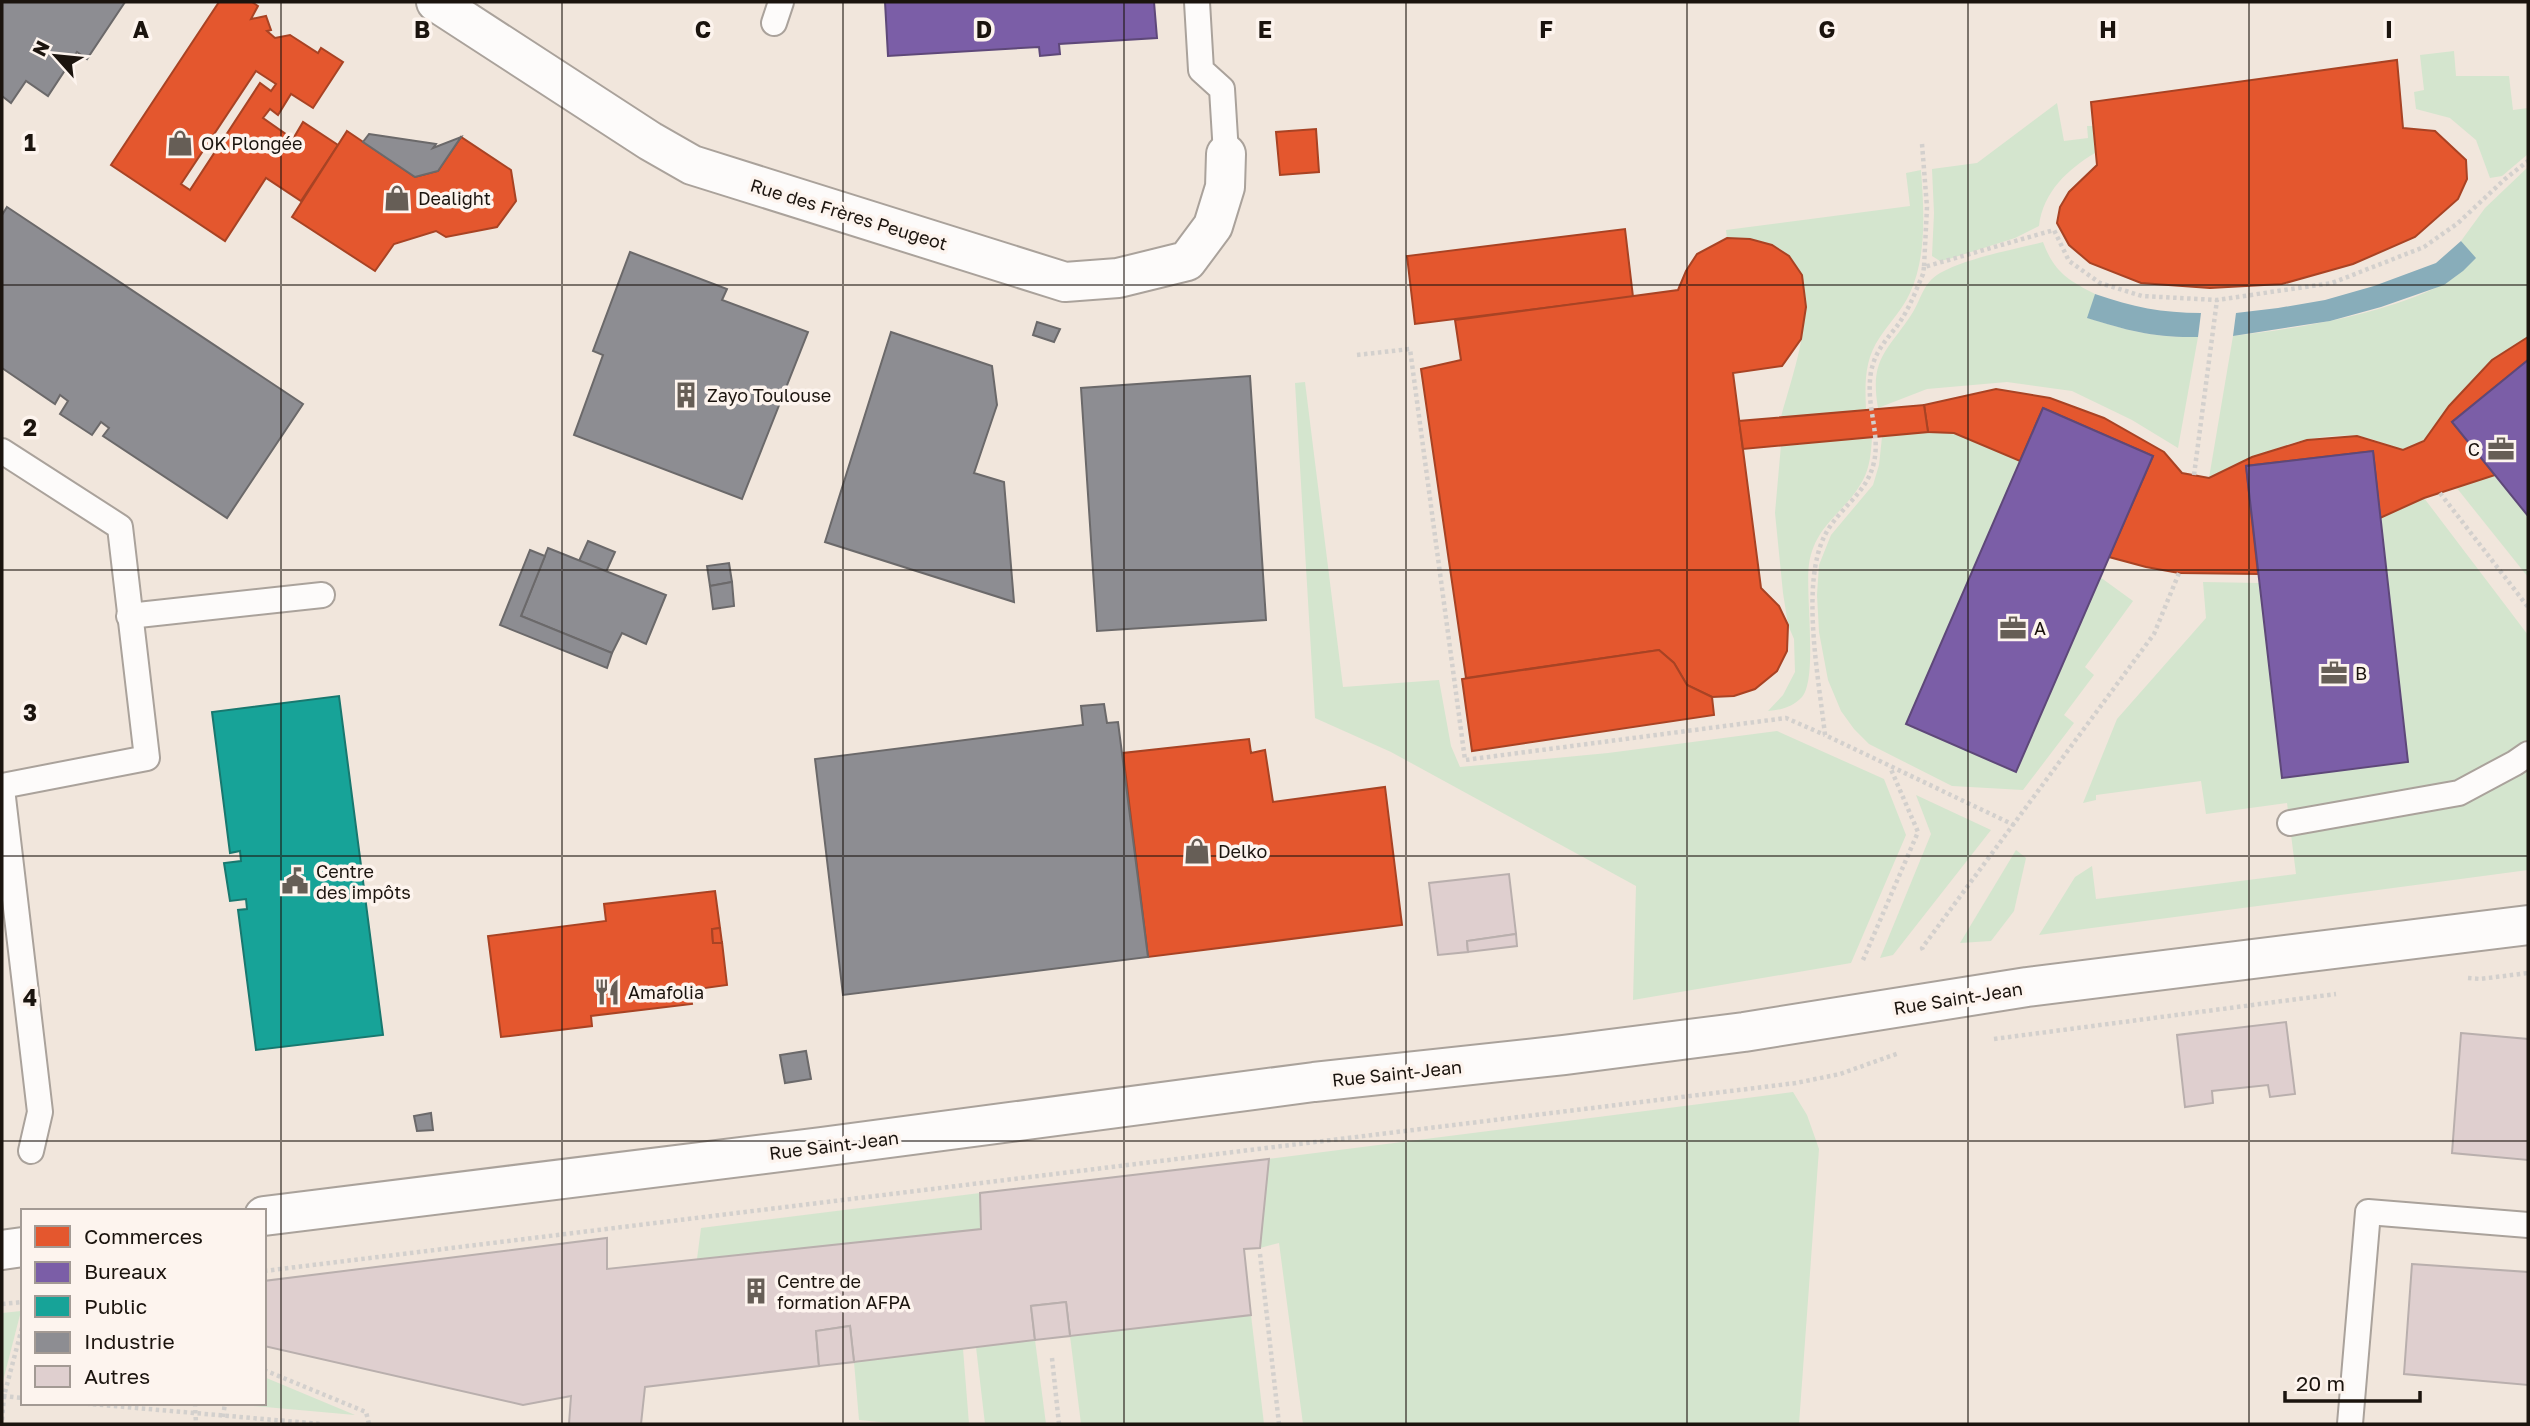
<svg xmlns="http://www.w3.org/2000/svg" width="2530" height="1426" font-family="'Golos Text',sans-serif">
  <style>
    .green { fill: #d4e5ce }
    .water { fill: #88adba }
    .shops { fill: #e4572e; stroke: #a84324; stroke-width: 2; fill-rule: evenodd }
    .offices { fill: #7b5ea7; stroke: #5e4879; stroke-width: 2 }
    .public { fill: #17a398; stroke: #18786f; stroke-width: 2 }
    .industry { fill: #8d8d92; stroke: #6b696a; stroke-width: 2 }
    .building { fill: #dfcfcf; stroke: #b9afad; stroke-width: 2 }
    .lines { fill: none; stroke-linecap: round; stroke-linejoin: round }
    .service-casing { stroke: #aaa29b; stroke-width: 28 }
    .minor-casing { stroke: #aaa29b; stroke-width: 42 }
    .tertiary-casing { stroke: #aaa29b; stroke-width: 42 }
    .path { stroke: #d3d0cd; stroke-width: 4.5; stroke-dasharray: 3.5 3.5; stroke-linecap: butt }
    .service { stroke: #fdfbfa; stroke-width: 24 }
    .minor { stroke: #fdfbfa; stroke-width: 38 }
    .tertiary { stroke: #fdfbfa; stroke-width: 38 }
    .grid { fill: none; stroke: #1b140e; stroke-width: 2; stroke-opacity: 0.55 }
    .labels { text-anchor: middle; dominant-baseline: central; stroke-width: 7; stroke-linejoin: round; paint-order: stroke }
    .poi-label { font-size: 18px; fill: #1b140e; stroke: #fdf4ee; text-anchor: start }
    .street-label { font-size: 18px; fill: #1b140e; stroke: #fdf4ee }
    .grid-label { font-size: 23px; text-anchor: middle; font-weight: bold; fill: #1b140e; stroke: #fdf4ee; stroke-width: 7; stroke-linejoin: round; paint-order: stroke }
  </style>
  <rect width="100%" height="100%" fill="#f1e6dc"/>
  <!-- green -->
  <g class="green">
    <path d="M 2454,51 L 2456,76 L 2509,76 L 2513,110 L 2528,108 L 2528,154 L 2502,176 L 2490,178 L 2476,140 L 2450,118 L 2416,109 L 2414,92 L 2424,90 L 2420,55 Z"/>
    <path d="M 2057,103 L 2064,141 L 2088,138 L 2087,126 L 2093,126 L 2095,153 C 2068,169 2043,192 2039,226 L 2015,238 L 1949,259 L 1940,261 L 1932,256 L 1934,213 L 1932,169 L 1977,163 Z"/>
    <path d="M 2528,167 L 2528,337 L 2492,360 L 2449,406 L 2424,441 L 2403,450 C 2389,446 2371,437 2356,436 C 2304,432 2254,456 2209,478 L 2233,336 C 2301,328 2380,315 2442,285 C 2454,280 2465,267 2475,258 L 2461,241 L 2485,208 Z"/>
    <path d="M 1921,170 C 1924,210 1927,256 1910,293 C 1902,310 1890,322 1880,337 C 1864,360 1865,384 1866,410 L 1781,417 C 1793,371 1834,268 1770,244 C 1756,239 1741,239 1727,238 L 1726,230 L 1910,206 L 1906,173 Z"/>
    <path d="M 2043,242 C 2054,272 2068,280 2095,294 L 2088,318 C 2129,331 2155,338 2198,337 L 2178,448 L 2132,420 L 2072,391 L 2007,382 L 1927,389 L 1878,408 C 1869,357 1889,350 1913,312 C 1922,297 1923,283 1940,273 C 1970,257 2009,251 2043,242 Z"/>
    <path d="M 1305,382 L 1343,687 L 1439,680 L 1451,746 L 1460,767 L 1608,753 L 1777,731 L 1884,779 L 1906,835 L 1851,963 L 1633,1000 L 1636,886 L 1391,752 L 1315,718 L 1295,383 Z"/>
    <path d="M 1928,432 L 1954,433 L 2020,461 L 1907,724 L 2016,772 L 2100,577 L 2133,601 L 2085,667 L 2094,675 L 2064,715 L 2074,723 L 2023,790 L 1952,786 L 1869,744 L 1854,729 L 1841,711 L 1828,680 L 1819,632 L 1817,595 L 1819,565 L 1831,535 L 1873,485 L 1879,465 L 1882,437 Z"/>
    <path d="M 1872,438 C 1871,452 1870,467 1863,480 C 1846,512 1815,524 1809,564 C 1805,593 1818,679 1802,697 C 1793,707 1781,710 1768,711 L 1783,695 L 1795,672 L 1794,639 L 1788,625 L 1783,593 L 1775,513 L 1781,445 Z"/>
    <path d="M 2495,475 L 2528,516 L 2528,577 L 2456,487 Z"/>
    <path d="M 2424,498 L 2528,635 L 2528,870 L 2039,935 L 2075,877 L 2092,866 L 2096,899 L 2296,874 L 2287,803 L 2206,814 L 2201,781 L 2096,795 L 2096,800 L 2083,803 L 2117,719 L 2206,618 L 2203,582 L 2260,583 L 2282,777 L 2408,762 L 2380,518 Z"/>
    <path d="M 1916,795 L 1991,830 L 1893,955 L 1880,958 L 1931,834 Z"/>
    <path d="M 2016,850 L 2026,858 L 2014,911 L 1991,941 L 1960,943 Z"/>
    <path d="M 1793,1092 L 1807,1115 L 1819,1149 L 1799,1424 L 1303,1424 L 1279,1243 L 1260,1248 L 1269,1159 Z"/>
    <path d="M 980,1193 L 981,1229 L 697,1259 L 701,1228 Z"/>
    <path d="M 21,1311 L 3,1381 L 2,1381 L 2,1313 Z"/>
    <path d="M 1251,1315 L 1264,1424 L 1081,1424 L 1070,1336 Z"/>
    <path d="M 1035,1340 L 1046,1424 L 985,1424 L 976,1347 Z"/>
    <path d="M 963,1349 L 969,1424 L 901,1424 L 859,1420 L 854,1362 Z"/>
    <path d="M 264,1377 L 355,1415 L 232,1404 L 264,1403 Z"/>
  </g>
  <!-- water -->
  <g class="water">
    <path d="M 2461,241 L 2476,258 L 2463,271 L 2444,285 L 2381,307 L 2330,321 L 2233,336 L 2236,313 L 2278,308 L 2325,300 L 2374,286 L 2436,263 Z"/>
    <path d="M 2095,294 C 2133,307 2162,313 2201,313 L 2198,337 C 2155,338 2129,331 2087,318 Z"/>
  </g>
  <!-- shops -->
  <g class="shops">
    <path d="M 219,2 L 252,2 L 258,6 L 251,19 L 266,16 L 271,30 L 267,31 L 275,38 L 290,35 L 318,53 L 321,48 L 343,62 L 313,108 L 291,94 L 278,115 L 270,109 L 263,118 L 293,139 L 303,122 L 338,145 L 301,201 L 266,178 L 225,241 L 111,165 ZM 256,71 L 276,84 L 271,91 L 260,83 L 190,190 L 181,184 Z"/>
    <path d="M 2397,60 L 2403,128 L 2435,131 L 2466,160 L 2467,179 L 2458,199 L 2415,237 L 2353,264 L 2282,284 L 2210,288 L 2141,283 L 2090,263 L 2069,245 L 2057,223 L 2060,207 L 2069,192 L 2097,165 L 2091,102 Z"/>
    <path d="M 1316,129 L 1319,172 L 1280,175 L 1276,132 Z"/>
    <path d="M 347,131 L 415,177 L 438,171 L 461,137 L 511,170 L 516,201 L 497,227 L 446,237 L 436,231 L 394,244 L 375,271 L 292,217 Z"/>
    <path d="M 1625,229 L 1633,297 L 1415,324 L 1407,256 Z"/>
    <path d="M 1727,238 L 1750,239 L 1772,245 L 1789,256 L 1802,275 L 1806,307 L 1801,339 L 1782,366 L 1733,373 L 1761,588 L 1779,606 L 1788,625 L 1787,651 L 1777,671 L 1755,689 L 1734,696 L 1712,697 L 1687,685 L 1674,663 L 1659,650 L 1466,678 L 1421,369 L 1461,360 L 1455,320 L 1678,290 L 1686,271 L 1697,254 Z"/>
    <path d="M 2528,337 L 2528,360 L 2452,422 L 2495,475 L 2424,498 L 2380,518 L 2373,451 L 2246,466 L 2258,574 L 2179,573 L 2146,567 L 2109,557 L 2153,456 L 2043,408 L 2020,461 L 1954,433 L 1928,432 L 1924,405 L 1996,389 L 2050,398 L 2104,418 L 2164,452 L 2182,473 L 2209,478 L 2252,457 L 2307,440 L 2357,436 L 2403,450 L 2424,441 L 2449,406 L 2492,360 Z"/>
    <path d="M 1924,405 L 1928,432 L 1743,449 L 1739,421 Z"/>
    <path d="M 1659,650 L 1674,663 L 1687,685 L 1712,697 L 1714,715 L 1472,751 L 1462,679 Z"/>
    <path d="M 1249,739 L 1251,753 L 1265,750 L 1273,802 L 1385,787 L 1402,925 L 1148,957 L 1123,753 Z"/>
    <path d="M 715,891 L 720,928 L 712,929 L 713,943 L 722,942 L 727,985 L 690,990 L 692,1004 L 591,1016 L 592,1026 L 501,1037 L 488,936 L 606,921 L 604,904 Z"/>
    <path d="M 720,928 L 722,943 L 713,943 L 712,929 Z"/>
  </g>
  <!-- offices -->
  <g class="offices">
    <path d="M 885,2 L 1154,2 L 1157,38 L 1059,44 L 1060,54 L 1040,56 L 1039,47 L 888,56 Z"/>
    <path d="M 2528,360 L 2528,516 L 2452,422 Z"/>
    <path d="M 2043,408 L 2153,456 L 2016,772 L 1906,724 Z"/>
    <path d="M 2373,451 L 2408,762 L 2282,778 L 2246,466 Z"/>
  </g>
  <!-- public -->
  <path class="public" d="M 339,696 L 383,1035 L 256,1050 L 238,910 L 247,909 L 246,899 L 230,901 L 224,863 L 241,861 L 240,851 L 230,853 L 212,712 Z"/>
  <!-- industry -->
  <g class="industry">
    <path d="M 2,2 L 125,2 L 87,59 L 77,52 L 48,96 L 26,81 L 11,103 L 2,96 Z"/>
    <path d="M 369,134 L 436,144 L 433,148 L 461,137 L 438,171 L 415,177 L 363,142 Z"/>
    <path d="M 7,207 L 303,404 L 227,518 L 103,436 L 109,428 L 101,422 L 92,435 L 60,414 L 68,401 L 60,395 L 55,404 L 2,368 L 2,215 Z"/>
    <path d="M 630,252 L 727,289 L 722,300 L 808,332 L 742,499 L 574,435 L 603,355 L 593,351 Z"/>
    <path d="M 1037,322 L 1060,329 L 1054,342 L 1033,335 Z"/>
    <path d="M 891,332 L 992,366 L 997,405 L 974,473 L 1004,482 L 1014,602 L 825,542 Z"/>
    <path d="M 1250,376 L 1266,620 L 1097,631 L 1081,388 Z"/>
    <path d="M 588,541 L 615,552 L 606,572 L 579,561 Z"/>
    <path d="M 548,548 L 666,595 L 646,644 L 622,633 L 612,653 L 521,616 Z"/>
    <path d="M 530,550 L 545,556 L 521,616 L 612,653 L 607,668 L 500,625 Z"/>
    <path d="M 729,563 L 732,582 L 710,586 L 707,566 Z"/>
    <path d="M 732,582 L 734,606 L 713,609 L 710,586 Z"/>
    <path d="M 1104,704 L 1107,723 L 1118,722 L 1148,957 L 843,995 L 815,759 L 1083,725 L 1081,706 Z"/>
    <path d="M 806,1051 L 811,1079 L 785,1083 L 780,1055 Z"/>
    <path d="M 431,1113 L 433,1130 L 417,1131 L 414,1116 Z"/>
  </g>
  <!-- building -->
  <g class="building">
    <path d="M 1509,874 L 1516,934 L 1467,941 L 1468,952 L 1438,955 L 1429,883 Z"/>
    <path d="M 1516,934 L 1517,946 L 1468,952 L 1467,941 Z"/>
    <path d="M 2286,1022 L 2295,1094 L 2270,1097 L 2268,1085 L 2212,1091 L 2213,1103 L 2185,1107 L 2177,1035 Z"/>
    <path d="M 2461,1033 L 2528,1039 L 2528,1160 L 2452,1153 Z"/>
    <path d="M 1269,1159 L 1260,1248 L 1244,1249 L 1251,1315 L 1070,1336 L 1066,1302 L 1031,1306 L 1035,1340 L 854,1362 L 850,1326 L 816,1331 L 819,1366 L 645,1387 L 641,1424 L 569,1424 L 571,1396 L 523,1405 L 264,1346 L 264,1281 L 607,1238 L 607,1269 L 981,1229 L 980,1193 Z"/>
    <path d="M 2412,1264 L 2528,1272 L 2528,1385 L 2404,1374 Z"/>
    <path d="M 1066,1302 L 1070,1336 L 1035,1340 L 1031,1306 Z"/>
    <path d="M 850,1326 L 854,1362 L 819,1366 L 816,1331 Z"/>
  </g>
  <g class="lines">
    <!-- service casing -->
    <g class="service-casing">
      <g id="service">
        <path d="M 1197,2 L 1201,70 L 1222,89 L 1226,154"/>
        <path d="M 774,23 L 781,2"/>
        <path d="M 2,451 L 120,527 L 147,758 L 2,786"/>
        <path d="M 129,616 L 322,595"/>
        <path d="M 2,789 L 40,1112 L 31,1151"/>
        <path d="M 2290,823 L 2459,793 L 2515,763 L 2528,754"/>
        <path d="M 2350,1424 L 2368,1212 L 2528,1225"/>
      </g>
    </g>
    <!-- minor casing -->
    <g class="minor-casing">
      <path id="minor" d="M 436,2 L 650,141 L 692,165 L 1065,282 L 1118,278 L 1187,261 L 1213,226 L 1225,187 L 1226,154"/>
    </g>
    <!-- tertiary casing -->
    <g class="tertiary-casing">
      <g id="tertiary">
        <path d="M 264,1216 L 821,1147 L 1314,1082 L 1564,1055 L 1744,1032 L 2027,987 L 2528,925"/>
        <path d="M 2,1250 L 23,1247"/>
      </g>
    </g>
    <!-- path -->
    <g class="path">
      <path d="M 1922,144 L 1927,207 L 1924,267 L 2054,230 L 2069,261 L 2100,283 L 2142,296 L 2217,300 L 2332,283 L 2424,247 L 2458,223 L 2505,179 L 2528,161"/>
      <path d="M 1924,267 L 1923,274 C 1917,288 1911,304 1903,317 C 1891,337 1876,346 1871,372 C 1865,407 1882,435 1873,466 C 1865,495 1838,509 1825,535 C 1800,584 1819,680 1825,735 L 2014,825"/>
      <path d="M 1357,355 L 1410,349 L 1465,760 L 1786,718 L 1825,735"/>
      <path d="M 2194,475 L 2217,300"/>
      <path d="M 2440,493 L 2528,607"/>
      <path d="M 1923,950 L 1922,948 L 2154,634 L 2179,573"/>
      <path d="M 1863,960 L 1918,832 L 1890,767"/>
      <path d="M 2468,978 L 2480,979 L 2528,973"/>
      <path d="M 1994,1039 L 2336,994"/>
      <path d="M 1260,1254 L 1279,1424"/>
      <path d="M 264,1271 L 1796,1083 L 1840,1074 L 1899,1053"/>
      <path d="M 2,1304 L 23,1302"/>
      <path d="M 1052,1358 L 1059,1424"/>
      <path d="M 264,1370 L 366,1412 L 369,1424"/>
      <path d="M 3,1396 L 23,1398"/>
      <path d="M 79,1403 L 321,1424"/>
      <path d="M 195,1403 L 196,1424"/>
      <path d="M 223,1417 L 225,1403"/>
      <path d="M 2,1420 L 4,1396 L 23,1324"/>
    </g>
    <!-- service -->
    <use href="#service" class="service"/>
    <!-- minor -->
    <use href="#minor" class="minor"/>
    <!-- tertiary -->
    <use href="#tertiary" class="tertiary"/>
  </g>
  <!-- grid -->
  <path class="grid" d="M 281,2 L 281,1424M 562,2 L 562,1424M 843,2 L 843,1424M 1124,2 L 1124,1424M 1406,2 L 1406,1424M 1687,2 L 1687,1424M 1968,2 L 1968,1424M 2249,2 L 2249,1424M 2,285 L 2528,285M 2,570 L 2528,570M 2,856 L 2528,856M 2,1141 L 2528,1141"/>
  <!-- icons -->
  <defs>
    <g id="shop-bare" transform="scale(2.1)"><path d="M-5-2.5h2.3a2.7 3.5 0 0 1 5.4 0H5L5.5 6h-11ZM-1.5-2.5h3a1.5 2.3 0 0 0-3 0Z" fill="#665e56" stroke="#fdf4ee" stroke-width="2.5" paint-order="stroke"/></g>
    <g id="building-bare" transform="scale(2.1)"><path d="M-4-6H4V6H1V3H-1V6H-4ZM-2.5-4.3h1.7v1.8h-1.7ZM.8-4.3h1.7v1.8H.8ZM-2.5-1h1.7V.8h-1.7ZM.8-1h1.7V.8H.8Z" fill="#665e56" stroke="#fdf4ee" stroke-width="2.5" paint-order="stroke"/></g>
    <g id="office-bare" transform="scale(2.1)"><path d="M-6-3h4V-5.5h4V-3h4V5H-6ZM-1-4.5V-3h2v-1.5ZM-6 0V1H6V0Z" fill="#665e56" stroke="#fdf4ee" stroke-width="2.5" paint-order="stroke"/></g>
    <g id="civic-bare" transform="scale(2.1)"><path d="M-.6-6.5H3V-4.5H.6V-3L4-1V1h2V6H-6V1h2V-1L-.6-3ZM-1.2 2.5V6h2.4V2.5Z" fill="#665e56" stroke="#fdf4ee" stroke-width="2.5" paint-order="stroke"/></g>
    <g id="restaurant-bare" transform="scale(2.1)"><path d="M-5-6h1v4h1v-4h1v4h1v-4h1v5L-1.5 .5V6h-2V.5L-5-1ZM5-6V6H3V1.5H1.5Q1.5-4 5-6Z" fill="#665e56" stroke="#fdf4ee" stroke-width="2.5" paint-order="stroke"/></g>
  </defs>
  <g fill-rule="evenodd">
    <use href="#shop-bare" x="180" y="143"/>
    <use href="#shop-bare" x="397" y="198"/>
    <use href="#building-bare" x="686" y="395"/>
    <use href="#office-bare" x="2501" y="449"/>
    <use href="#office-bare" x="2013" y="628"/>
    <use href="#office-bare" x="2334" y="673"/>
    <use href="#shop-bare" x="1197" y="851"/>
    <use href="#civic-bare" x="295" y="881"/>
    <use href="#restaurant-bare" x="607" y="992"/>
    <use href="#building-bare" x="756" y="1291"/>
  </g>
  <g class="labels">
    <!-- poi labels -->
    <g class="poi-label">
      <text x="201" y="143">OK Plongée</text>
      <text x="418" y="198">Dealight</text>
      <text x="707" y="395">Zayo Toulouse</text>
      <text x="2480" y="449" text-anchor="end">C</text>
      <text x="2034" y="628">A</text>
      <text x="2355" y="673">B</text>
      <text x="1218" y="851">Delko</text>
      <text x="316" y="871">Centre<tspan x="316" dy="21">des impôts</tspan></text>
      <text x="628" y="992">Amafolia</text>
      <text x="777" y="1281">Centre de<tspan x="777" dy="21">formation AFPA</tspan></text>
    </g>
    <!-- street labels -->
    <g class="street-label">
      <text transform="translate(849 214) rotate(17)">Rue des Frères Peugeot</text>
      <text transform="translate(1958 998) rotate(-9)">Rue Saint-Jean</text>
      <text transform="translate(1397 1073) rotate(-6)">Rue Saint-Jean</text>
      <text transform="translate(834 1145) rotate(-7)">Rue Saint-Jean</text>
    </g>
  </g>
  <g class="grid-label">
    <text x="141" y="38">A</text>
    <text x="422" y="38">B</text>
    <text x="703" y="38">C</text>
    <text x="984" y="38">D</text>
    <text x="1265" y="38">E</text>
    <text x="1546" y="38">F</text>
    <text x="1827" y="38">G</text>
    <text x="2108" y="38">H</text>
    <text x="2389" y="38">I</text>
    <text x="30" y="151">1</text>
    <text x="30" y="436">2</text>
    <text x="30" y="721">3</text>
    <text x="30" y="1006">4</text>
  </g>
  <!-- border -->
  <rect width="2530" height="1426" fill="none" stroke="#1b140e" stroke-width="7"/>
  <!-- legend -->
  <rect x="21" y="1209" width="245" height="196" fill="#fdf4ee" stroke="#a39a94" stroke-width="2"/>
  <rect x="35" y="1226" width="35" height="21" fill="#e4572e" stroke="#a39a94" stroke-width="2"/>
  <text x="84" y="1244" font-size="21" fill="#1b140e">Commerces</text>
  <rect x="35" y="1262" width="35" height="21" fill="#7b5ea7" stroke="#a39a94" stroke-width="2"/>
  <text x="84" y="1279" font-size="21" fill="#1b140e">Bureaux</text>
  <rect x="35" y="1296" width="35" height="21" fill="#17a398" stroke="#a39a94" stroke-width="2"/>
  <text x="84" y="1314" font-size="21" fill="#1b140e">Public</text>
  <rect x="35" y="1332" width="35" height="21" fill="#8d8d92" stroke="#a39a94" stroke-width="2"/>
  <text x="84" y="1349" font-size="21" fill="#1b140e">Industrie</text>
  <rect x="35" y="1366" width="35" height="21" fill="#dfcfcf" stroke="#a39a94" stroke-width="2"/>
  <text x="84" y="1384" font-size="21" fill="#1b140e">Autres</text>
  <!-- north arrow -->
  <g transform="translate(56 56) rotate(297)" stroke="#fdf4ee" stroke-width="5" paint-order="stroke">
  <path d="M0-5L12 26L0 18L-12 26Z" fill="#1b140e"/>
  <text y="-10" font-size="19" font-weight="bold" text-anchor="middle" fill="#1b140e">N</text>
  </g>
  <!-- scale -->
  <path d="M2285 1391v10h135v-10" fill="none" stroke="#1b140e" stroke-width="3.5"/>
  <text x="2296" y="1391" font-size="21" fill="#1b140e" stroke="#fdf4ee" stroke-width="5" paint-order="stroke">20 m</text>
</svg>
